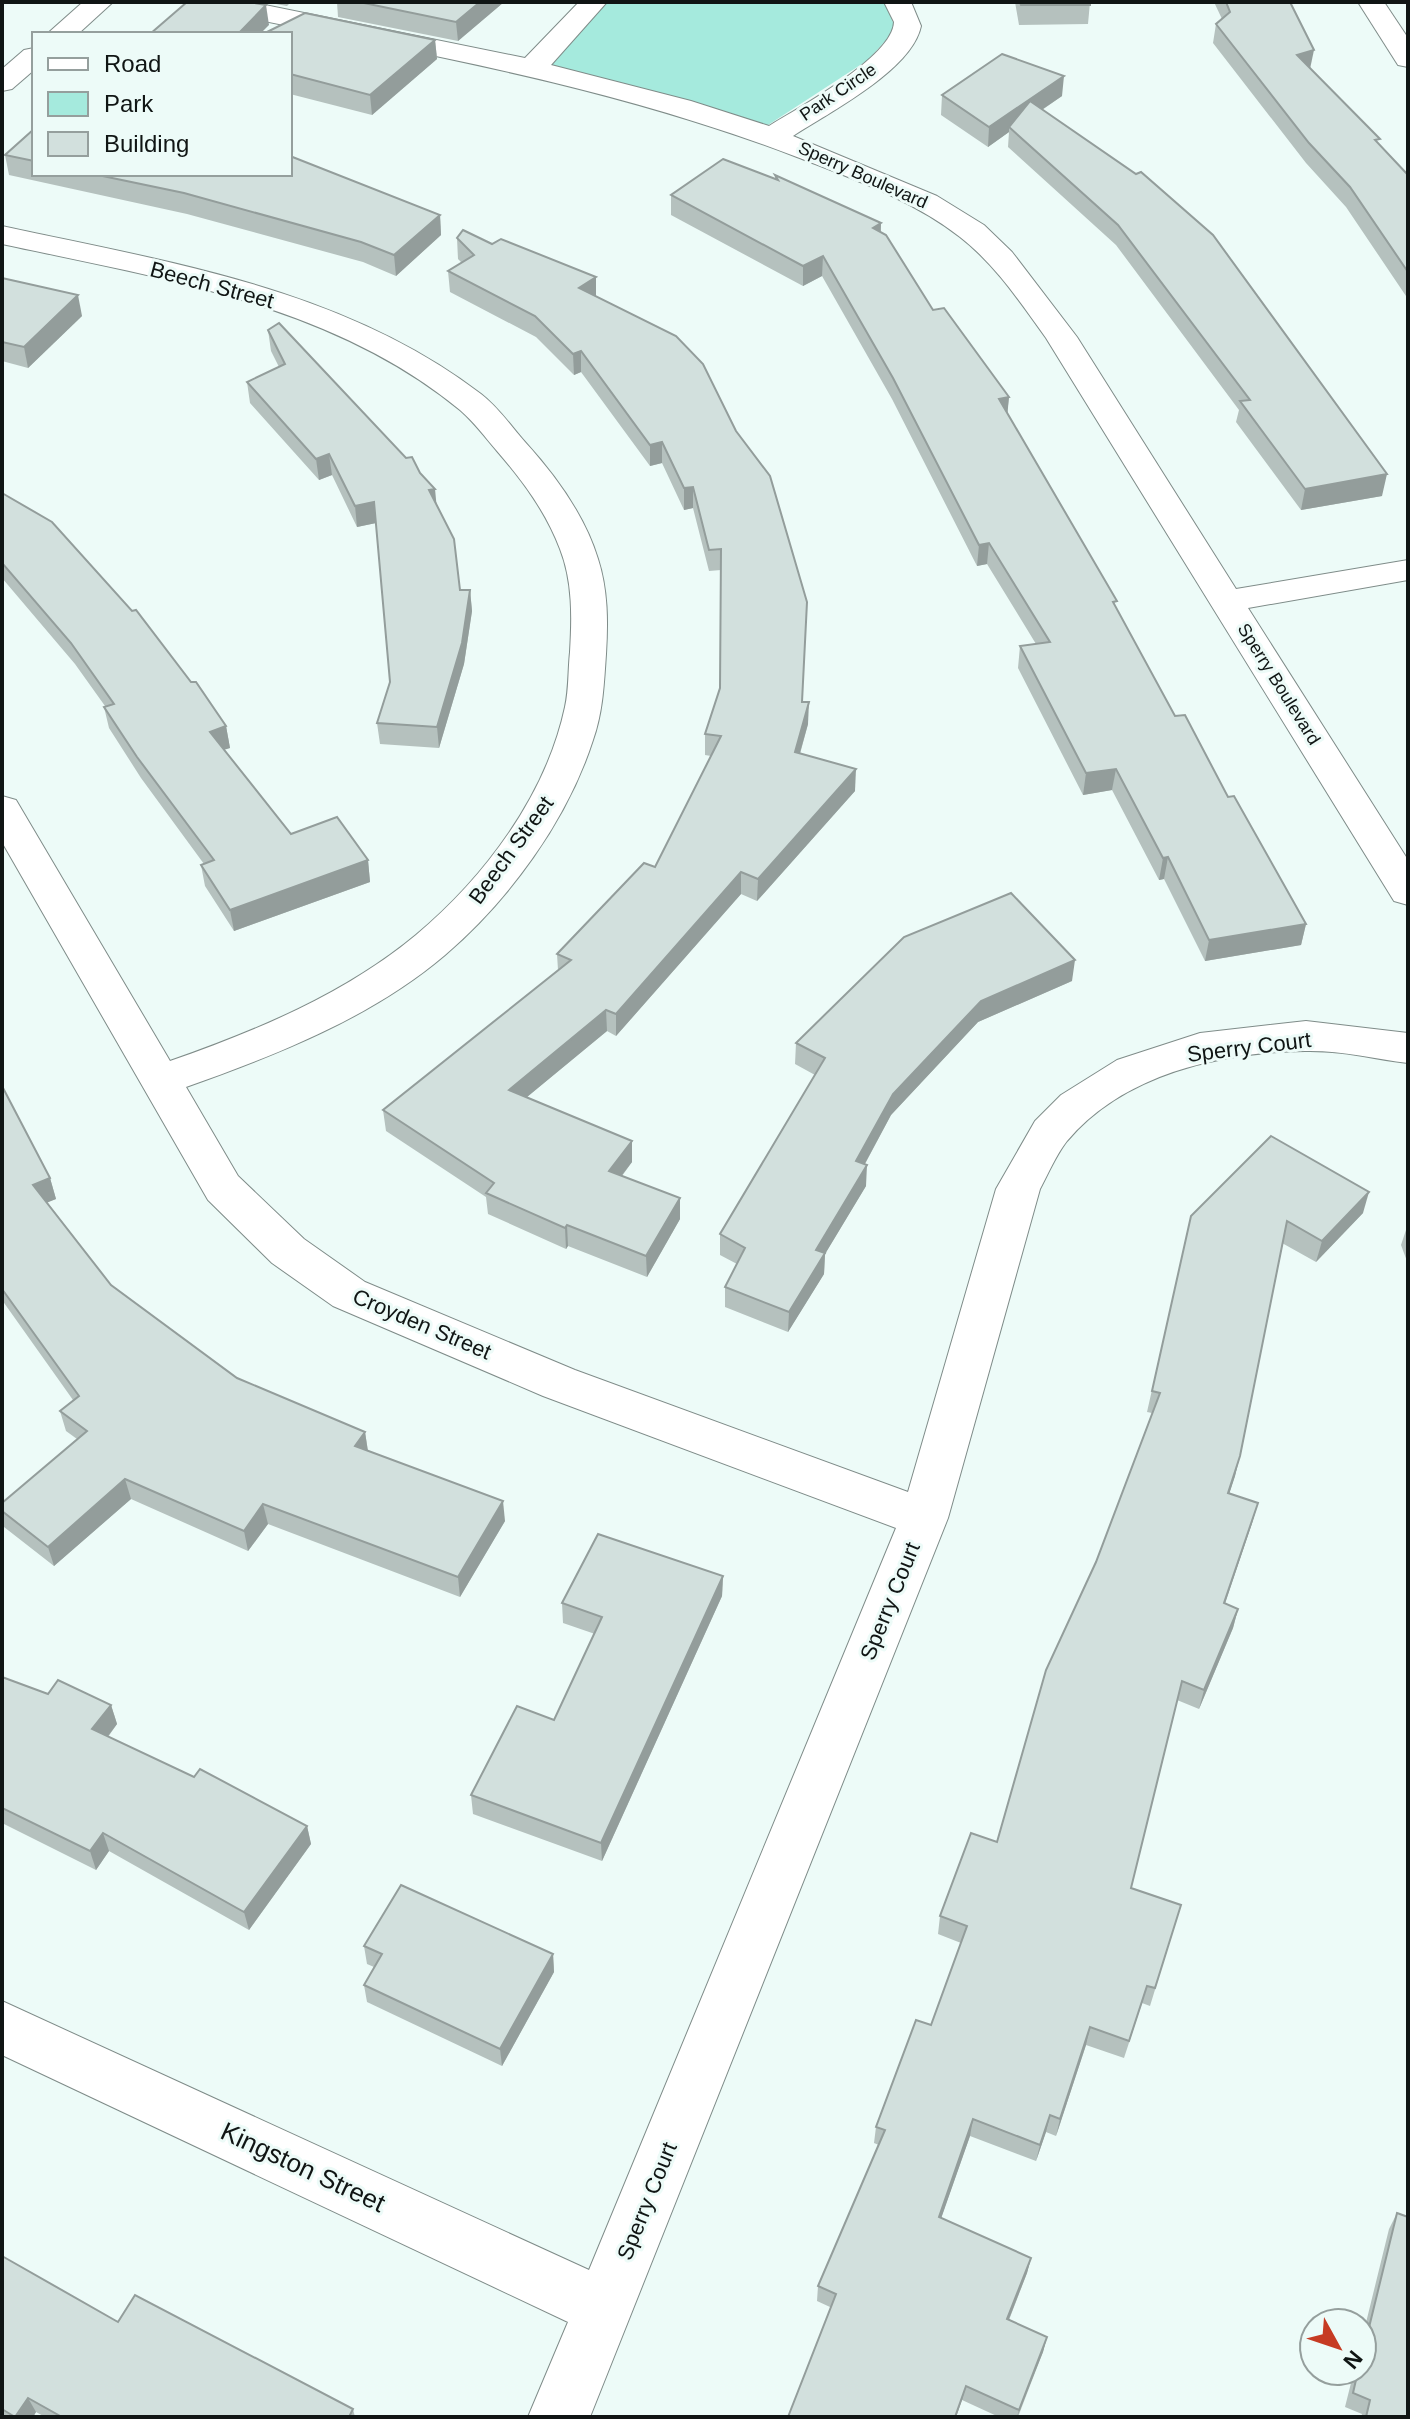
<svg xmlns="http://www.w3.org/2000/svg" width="1410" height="2419" font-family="Arial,sans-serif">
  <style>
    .green { fill: #a5eadd }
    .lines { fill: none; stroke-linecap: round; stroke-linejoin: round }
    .street-casing { stroke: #7f8c89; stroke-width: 2 }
    .street { fill: #fff; fill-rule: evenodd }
    .wall { fill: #b5c1be }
    .shaded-wall { fill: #939d9b }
    .building { fill: #d2e0dd; stroke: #939d9b; stroke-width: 2 }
    .labels { text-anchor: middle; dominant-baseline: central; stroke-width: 6; stroke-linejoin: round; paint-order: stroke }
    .far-street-label { font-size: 18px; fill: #101514; stroke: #edfbf8 }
    .street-label { font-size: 22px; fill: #101514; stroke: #edfbf8 }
    .near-street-label { font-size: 26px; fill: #101514; stroke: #edfbf8 }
  </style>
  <rect width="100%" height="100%" fill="#edfbf8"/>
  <!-- green -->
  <path class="green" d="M 607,2 L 884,2 L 896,29 L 868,60 L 765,127 L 546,68 Z"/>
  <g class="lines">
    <!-- street casing -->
    <g class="street-casing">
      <g id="street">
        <path d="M 83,2 L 113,2 L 78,34 L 47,34 Z"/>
        <path d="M 197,2 L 250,2 L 525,58 L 579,2 L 607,2 L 551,65 L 691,101 L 769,126 C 798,108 893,57 894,22 L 884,2 L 911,2 L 921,26 C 912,70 830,112 793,136 L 937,196 L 984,225 L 1012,252 L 1077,337 L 1236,589 L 1408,560 L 1408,580 L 1248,608 L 1408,860 L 1408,905 L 1394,901 L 1046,338 C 1020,302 995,264 960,237 C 913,200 853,179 797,157 C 607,84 409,51 210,10 L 200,8 Z"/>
        <path d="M 1358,2 L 1384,2 L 1408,38 L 1408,67 L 1398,65 Z"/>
        <path d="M 34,48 L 34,70 L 12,89 L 2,91 L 2,69 L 24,50 Z"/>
        <path d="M 2,226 C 167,262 343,288 481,394 C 498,407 511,426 525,442 C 556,476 585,516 598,559 C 608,590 608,622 606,654 C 604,683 603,712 593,740 C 567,821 509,900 445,955 C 371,1018 276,1055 186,1087 L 238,1176 L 304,1239 L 365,1282 L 575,1370 L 908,1492 L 996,1189 L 1035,1121 L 1061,1095 L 1117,1060 L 1200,1033 L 1306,1021 L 1408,1033 L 1408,1063 C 1375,1059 1339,1050 1305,1051 C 1221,1052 1123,1074 1067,1141 C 1056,1155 1048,1174 1040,1189 L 948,1518 L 590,2417 L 528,2417 L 568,2322 L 2,2055 L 2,2001 L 589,2270 L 896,1528 L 543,1396 L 333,1306 L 272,1263 L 208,1200 L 2,842 L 2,796 L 16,800 L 170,1061 C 256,1031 345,994 416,935 C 484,878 546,796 565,707 C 569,689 568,670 570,652 C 572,618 573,582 560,549 C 546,512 523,481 497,451 C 485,437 474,422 460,410 C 332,304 159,278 2,244 Z"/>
      </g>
    </g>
    <!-- street -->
    <use href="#street" class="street"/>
  </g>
  <!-- wall -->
  <g class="wall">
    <path d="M 265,2 L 291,2 L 287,6 Z"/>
    <path d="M 337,2 L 504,2 L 458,41 L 338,17 Z"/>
    <path d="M 1015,2 L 1090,2 L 1088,24 L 1019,25 Z"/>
    <path d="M 1214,2 L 1290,2 L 1310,69 L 1408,175 L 1408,299 L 1346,207 L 1306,163 L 1213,43 L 1216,24 L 1222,19 Z"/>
    <path d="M 290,34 L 435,40 L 437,59 L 372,115 L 290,94 Z"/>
    <path d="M 942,95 L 1062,96 L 1042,110 L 1382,496 L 1301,510 L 1236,422 L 1239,410 L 1116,245 L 1008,147 L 1009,132 L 988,147 L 941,115 Z"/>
    <path d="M 34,129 L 34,174 L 290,174 L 440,215 L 441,235 L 396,276 L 363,262 L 187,214 L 9,175 L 5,155 Z"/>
    <path d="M 775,175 L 881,223 L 881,232 L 933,310 L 1009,397 L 1007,414 L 1116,607 L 1175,716 L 1228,797 L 1306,924 L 1301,945 L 1205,961 L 1164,879 L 1159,880 L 1112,790 L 1083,795 L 1018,668 L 1020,646 L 1036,644 L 987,564 L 977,566 L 892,399 L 822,276 L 803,286 L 671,215 L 671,195 L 775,179 Z"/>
    <path d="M 457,238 L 596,297 L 803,702 L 808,724 L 800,754 L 855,791 L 757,901 L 741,894 L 616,1036 L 607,1031 L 527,1097 L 632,1141 L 632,1162 L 622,1176 L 680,1198 L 680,1219 L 647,1277 L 568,1246 L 566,1249 L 488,1214 L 486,1197 L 386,1131 L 383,1110 L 558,970 L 557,954 L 655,867 L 711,756 L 705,755 L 705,734 L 720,688 L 721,570 L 709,571 L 693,508 L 684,510 L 662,463 L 650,466 L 581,372 L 574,375 L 536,337 L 450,292 L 448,271 L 462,263 L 458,259 Z"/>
    <path d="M 2,278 L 82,316 L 28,368 L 2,361 Z"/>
    <path d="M 268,330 L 437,505 L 460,590 L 470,590 L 472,611 L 464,664 L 439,748 L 380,744 L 377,723 L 390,682 L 376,523 L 357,527 L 332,475 L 319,480 L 250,403 L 247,382 L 279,367 L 271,351 Z"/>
    <path d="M 2,493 L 191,682 L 226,726 L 230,748 L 224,749 L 291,834 L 368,860 L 370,882 L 234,931 L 205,886 L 201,865 L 204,864 L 141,778 L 109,728 L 104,707 L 105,706 L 75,664 L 2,578 Z"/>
    <path d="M 1072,981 L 978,1022 L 891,1115 L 865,1164 L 866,1186 L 825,1254 L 824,1274 L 788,1332 L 725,1307 L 725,1287 L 737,1264 L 720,1255 L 720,1234 L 815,1075 L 795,1064 L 796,1043 Z"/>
    <path d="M 2,1086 L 50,1178 L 56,1199 L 47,1202 L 111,1285 L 237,1378 L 365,1432 L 368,1451 L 505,1521 L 460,1597 L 268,1524 L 248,1551 L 131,1499 L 54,1566 L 4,1527 L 2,1521 L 2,1503 L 77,1439 L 66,1431 L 60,1411 L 73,1400 L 2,1300 Z"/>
    <path d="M 1363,1213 L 1316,1262 L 1282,1243 L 1235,1476 L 1229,1494 L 1258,1503 L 1252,1523 L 1225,1604 L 1238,1609 L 1233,1628 L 1199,1709 L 1177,1700 L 1131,1888 L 1181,1905 L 1150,2006 L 1142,2003 L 1124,2058 L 1086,2045 L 1056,2136 L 1046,2132 L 1036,2161 L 970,2136 L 941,2218 L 1031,2258 L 1027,2273 L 1009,2320 L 1047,2337 L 1043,2352 L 1018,2417 L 999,2417 L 962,2400 L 830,2307 L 817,2301 L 818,2286 L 879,2145 L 874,2143 L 876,2127 L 931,2025 L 961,1943 L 938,1934 L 940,1916 L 997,1842 L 1096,1562 L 1152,1413 L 1147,1412 L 1191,1216 Z"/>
    <path d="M 1408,1224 L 1408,1264 L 1401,1245 Z"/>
    <path d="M 723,1576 L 722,1596 L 602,1861 L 473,1814 L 471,1795 L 554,1720 L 595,1634 L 563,1623 L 562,1603 Z"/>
    <path d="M 2,1677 L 48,1694 L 111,1705 L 117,1724 L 108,1737 L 194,1777 L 307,1826 L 311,1844 L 249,1930 L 109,1851 L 96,1870 L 2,1823 Z"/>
    <path d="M 364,1946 L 553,1954 L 554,1972 L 502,2066 L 367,2002 L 364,1985 L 374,1967 L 367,1964 Z"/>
    <path d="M 1408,2206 L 1408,2417 L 1361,2417 L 1362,2414 L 1345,2407 L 1354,2371 L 1362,2371 L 1362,2339 L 1389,2229 L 1397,2213 L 1406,2216 Z"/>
    <path d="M 2,2256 L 118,2322 L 353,2409 L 355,2417 L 45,2417 L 36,2412 L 33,2417 L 2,2417 Z"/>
  </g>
  <!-- shaded-wall -->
  <g class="shaded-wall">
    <path d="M 480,2 L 504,2 L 458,41 L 456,22 Z"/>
    <path d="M 266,5 L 269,25 L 260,34 L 238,34 Z"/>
    <path d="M 435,40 L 437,59 L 372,115 L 370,95 Z"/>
    <path d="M 1314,50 L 1310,69 L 1297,55 Z"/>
    <path d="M 1064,76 L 1062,96 L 1012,130 L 1009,127 L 1009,132 L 988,147 L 989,127 Z"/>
    <path d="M 440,215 L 441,235 L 396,276 L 394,255 Z"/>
    <path d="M 881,223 L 880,244 L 873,228 Z"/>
    <path d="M 823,256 L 822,276 L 803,286 L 803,266 Z"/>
    <path d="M 596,277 L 596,297 L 579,288 Z"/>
    <path d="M 78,295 L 82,316 L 28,368 L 24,347 Z"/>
    <path d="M 581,351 L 581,372 L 574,375 L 573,354 Z"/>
    <path d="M 1009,397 L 1007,418 L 999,399 Z"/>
    <path d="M 662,442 L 662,463 L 650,466 L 650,445 Z"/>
    <path d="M 329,454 L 332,475 L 319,480 L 316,459 Z"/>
    <path d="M 1387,474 L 1382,496 L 1301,510 L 1305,489 Z"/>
    <path d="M 693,487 L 693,508 L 684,510 L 684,488 Z"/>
    <path d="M 435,489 L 437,510 L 429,490 Z"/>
    <path d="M 374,502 L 376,523 L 357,527 L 355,506 Z"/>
    <path d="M 989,543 L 987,564 L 977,566 L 979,545 Z"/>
    <path d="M 470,590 L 472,611 L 464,664 L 439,748 L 437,727 Z"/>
    <path d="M 809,702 L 808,724 L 794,774 L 795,752 Z"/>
    <path d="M 226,726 L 230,748 L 214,753 L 210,732 Z"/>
    <path d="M 856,769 L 855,791 L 757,901 L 758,879 Z"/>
    <path d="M 1116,769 L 1112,790 L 1083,795 L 1086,773 Z"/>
    <path d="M 1168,857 L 1164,879 L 1159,880 L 1163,858 Z"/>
    <path d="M 368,860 L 370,882 L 234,931 L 230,910 Z"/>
    <path d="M 741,872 L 741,894 L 616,1036 L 616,1014 Z"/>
    <path d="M 1306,924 L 1301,945 L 1205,961 L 1209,940 Z"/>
    <path d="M 1075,960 L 1072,981 L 978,1022 L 891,1115 L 855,1182 L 856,1161 L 893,1094 L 981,1001 Z"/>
    <path d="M 606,1010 L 607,1031 L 510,1111 L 509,1090 Z"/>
    <path d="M 632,1141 L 632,1162 L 609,1192 L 609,1171 Z"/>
    <path d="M 867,1165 L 866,1186 L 825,1254 L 824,1274 L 788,1332 L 789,1312 L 816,1250 Z"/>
    <path d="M 50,1178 L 56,1199 L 39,1206 L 33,1185 Z"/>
    <path d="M 1369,1192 L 1363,1213 L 1316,1262 L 1322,1241 Z"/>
    <path d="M 680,1198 L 680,1219 L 647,1277 L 646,1256 Z"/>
    <path d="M 567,1225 L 568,1246 L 566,1249 L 565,1228 Z"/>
    <path d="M 365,1432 L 368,1452 L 355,1446 Z"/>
    <path d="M 1240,1456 L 1235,1476 L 1223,1513 L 1228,1493 Z"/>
    <path d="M 125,1479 L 131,1499 L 54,1566 L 48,1547 Z"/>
    <path d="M 503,1501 L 505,1521 L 460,1597 L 458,1577 Z"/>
    <path d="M 1258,1503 L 1252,1523 L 1218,1623 L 1224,1603 Z"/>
    <path d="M 263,1504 L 268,1524 L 248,1551 L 244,1531 Z"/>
    <path d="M 723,1576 L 722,1596 L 602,1861 L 601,1843 Z"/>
    <path d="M 1238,1609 L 1233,1628 L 1199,1709 L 1204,1690 Z"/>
    <path d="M 111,1705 L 117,1724 L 99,1748 L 92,1729 Z"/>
    <path d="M 307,1826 L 311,1844 L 249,1930 L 244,1912 Z"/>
    <path d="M 103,1833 L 109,1851 L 96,1870 L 90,1851 Z"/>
    <path d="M 553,1954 L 554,1972 L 502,2066 L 500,2049 Z"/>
    <path d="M 1090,2027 L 1086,2045 L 1056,2136 L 1060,2119 Z"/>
    <path d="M 1050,2115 L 1046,2132 L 1036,2161 L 1040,2145 Z"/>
    <path d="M 973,2119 L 970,2136 L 936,2233 L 939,2217 Z"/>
    <path d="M 1031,2258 L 1027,2273 L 1003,2334 L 1007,2319 Z"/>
    <path d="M 1047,2337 L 1043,2352 L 1017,2417 L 1019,2410 Z"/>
    <path d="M 966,2386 L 962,2400 L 956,2417 L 955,2417 Z"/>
    <path d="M 28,2398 L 36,2412 L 33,2417 L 16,2417 Z"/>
  </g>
  <!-- building -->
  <g class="building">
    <path d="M 187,2 L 249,2 L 266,5 L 238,34 L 150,34 Z"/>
    <path d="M 359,2 L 480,2 L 456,22 Z"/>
    <path d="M 1020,2 L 1090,2 L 1090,5 L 1021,5 Z"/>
    <path d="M 1226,2 L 1290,2 L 1314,50 L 1297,55 L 1380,139 L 1375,140 L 1408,175 L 1408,272 L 1350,187 L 1309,143 L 1216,24 L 1230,12 Z"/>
    <path d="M 305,13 L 435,40 L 370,95 L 290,74 L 290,34 L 263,34 Z"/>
    <path d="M 1002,54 L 1064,76 L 989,127 L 942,95 Z"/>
    <path d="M 1030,101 L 1136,174 L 1141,172 L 1213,235 L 1387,474 L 1305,489 L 1240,401 L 1250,400 L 1118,225 L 1009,127 Z"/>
    <path d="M 34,129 L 34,161 L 5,155 Z"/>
    <path d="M 290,156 L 440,215 L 394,255 L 361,242 L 184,193 L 93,174 L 290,174 Z"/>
    <path d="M 723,159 L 778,180 L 775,175 L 881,223 L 873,228 L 886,235 L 933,310 L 944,308 L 1009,397 L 999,399 L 1117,601 L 1113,602 L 1175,716 L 1185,715 L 1228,797 L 1234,796 L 1306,924 L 1209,940 L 1168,857 L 1163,858 L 1116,769 L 1086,773 L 1020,646 L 1050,642 L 989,543 L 979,545 L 893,378 L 823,256 L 803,266 L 671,195 Z"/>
    <path d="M 463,230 L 492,244 L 501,239 L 596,277 L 579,288 L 676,336 L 703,364 L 736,431 L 770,476 L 807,602 L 802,702 L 809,702 L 795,752 L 856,769 L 758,879 L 741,872 L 616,1014 L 606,1010 L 509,1090 L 632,1141 L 609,1171 L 680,1198 L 646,1256 L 567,1225 L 565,1228 L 486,1193 L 494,1183 L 383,1110 L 571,960 L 557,954 L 644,863 L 655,867 L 721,736 L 705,734 L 720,688 L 721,549 L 709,550 L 693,487 L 684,488 L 662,442 L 650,445 L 581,351 L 573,354 L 535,316 L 448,271 L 474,255 L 457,238 Z"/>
    <path d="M 2,278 L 78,295 L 24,347 L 2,342 Z"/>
    <path d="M 279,323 L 406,458 L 412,457 L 420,473 L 435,489 L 429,490 L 454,539 L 460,590 L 470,590 L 462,643 L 437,727 L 377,723 L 390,682 L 374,502 L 355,506 L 329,454 L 316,459 L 247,382 L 285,364 L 268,330 Z"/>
    <path d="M 2,493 L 52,522 L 132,611 L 136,610 L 191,682 L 196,682 L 226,726 L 210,732 L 291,834 L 337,817 L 368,860 L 230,910 L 201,865 L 214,860 L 137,757 L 104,707 L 114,704 L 71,643 L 2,563 Z"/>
    <path d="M 1011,893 L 1075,960 L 981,1001 L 893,1094 L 856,1161 L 867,1165 L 816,1250 L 825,1253 L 789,1312 L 725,1287 L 745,1248 L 720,1234 L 825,1058 L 796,1043 L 904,937 Z"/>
    <path d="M 2,1086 L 50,1178 L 33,1185 L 111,1285 L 237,1378 L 365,1432 L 355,1446 L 503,1501 L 458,1577 L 263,1504 L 244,1531 L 125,1479 L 48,1547 L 2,1511 L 2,1503 L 87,1431 L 60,1411 L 79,1396 L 2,1289 Z"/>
    <path d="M 1271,1136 L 1369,1192 L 1322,1241 L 1287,1221 L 1240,1456 L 1228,1493 L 1258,1503 L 1224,1603 L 1238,1609 L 1204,1690 L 1182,1681 L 1131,1888 L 1181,1905 L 1155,1988 L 1147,1986 L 1129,2041 L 1090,2027 L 1060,2119 L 1050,2115 L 1040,2145 L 973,2119 L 939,2217 L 1031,2258 L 1007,2319 L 1047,2337 L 1019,2410 L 966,2386 L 955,2417 L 788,2417 L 836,2294 L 818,2286 L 885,2130 L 876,2127 L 916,2020 L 931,2025 L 967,1926 L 940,1916 L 971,1833 L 997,1842 L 1046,1670 L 1096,1562 L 1160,1393 L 1152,1391 L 1191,1216 Z"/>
    <path d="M 598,1534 L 723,1576 L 601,1843 L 471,1795 L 517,1706 L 554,1720 L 602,1617 L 562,1603 Z"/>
    <path d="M 2,1677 L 48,1694 L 58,1680 L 111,1705 L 92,1729 L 194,1777 L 200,1769 L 307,1826 L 244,1912 L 103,1833 L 90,1851 L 2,1808 Z"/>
    <path d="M 401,1885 L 553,1954 L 500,2049 L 364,1985 L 382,1954 L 364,1946 Z"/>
    <path d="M 1397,2213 L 1408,2217 L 1408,2417 L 1366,2417 L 1370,2400 L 1353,2393 L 1358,2371 L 1362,2371 L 1362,2356 Z"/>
    <path d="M 2,2256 L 118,2322 L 135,2295 L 353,2409 L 349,2417 L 62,2417 L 28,2398 L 15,2417 L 2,2409 Z"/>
  </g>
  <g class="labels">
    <!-- far-street labels -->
    <g class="far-street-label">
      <text transform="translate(838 92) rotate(-34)">Park Circle</text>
      <text transform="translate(863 175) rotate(24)">Sperry Boulevard</text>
      <text transform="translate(1279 684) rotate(58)">Sperry Boulevard</text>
    </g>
    <!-- street labels -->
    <g class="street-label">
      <text transform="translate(212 285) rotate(15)">Beech Street</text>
      <text transform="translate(511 850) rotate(-54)">Beech Street</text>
      <text transform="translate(1249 1047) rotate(-7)">Sperry Court</text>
      <text transform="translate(422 1324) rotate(23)">Croyden Street</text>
      <text transform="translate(890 1601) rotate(-68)">Sperry Court</text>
      <text transform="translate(647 2201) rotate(-68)">Sperry Court</text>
    </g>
    <!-- near-street labels -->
    <g class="near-street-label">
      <text transform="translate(303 2167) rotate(25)">Kingston Street</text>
    </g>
  </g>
  <!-- border -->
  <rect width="1410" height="2419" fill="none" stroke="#101514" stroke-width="8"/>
  <!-- legend -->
  <rect x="32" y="32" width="260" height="144" fill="#edfbf8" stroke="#959f9d" stroke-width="2"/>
  <rect x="48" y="58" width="40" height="12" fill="#ffffff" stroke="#959f9d" stroke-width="2"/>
  <text x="104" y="72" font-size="24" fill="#101514">Road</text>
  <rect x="48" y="92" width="40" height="24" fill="#a5eadd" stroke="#959f9d" stroke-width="2"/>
  <text x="104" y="112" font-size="24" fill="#101514">Park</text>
  <rect x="48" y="132" width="40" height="24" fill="#d2e0dd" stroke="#959f9d" stroke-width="2"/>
  <text x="104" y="152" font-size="24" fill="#101514">Building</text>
  <!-- north arrow -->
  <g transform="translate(1338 2347) rotate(130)"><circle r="38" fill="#edfbf8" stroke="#959f9d" stroke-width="2"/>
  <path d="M0-6L14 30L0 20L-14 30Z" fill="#c63b23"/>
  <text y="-12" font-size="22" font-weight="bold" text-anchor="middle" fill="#101514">N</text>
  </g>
</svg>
